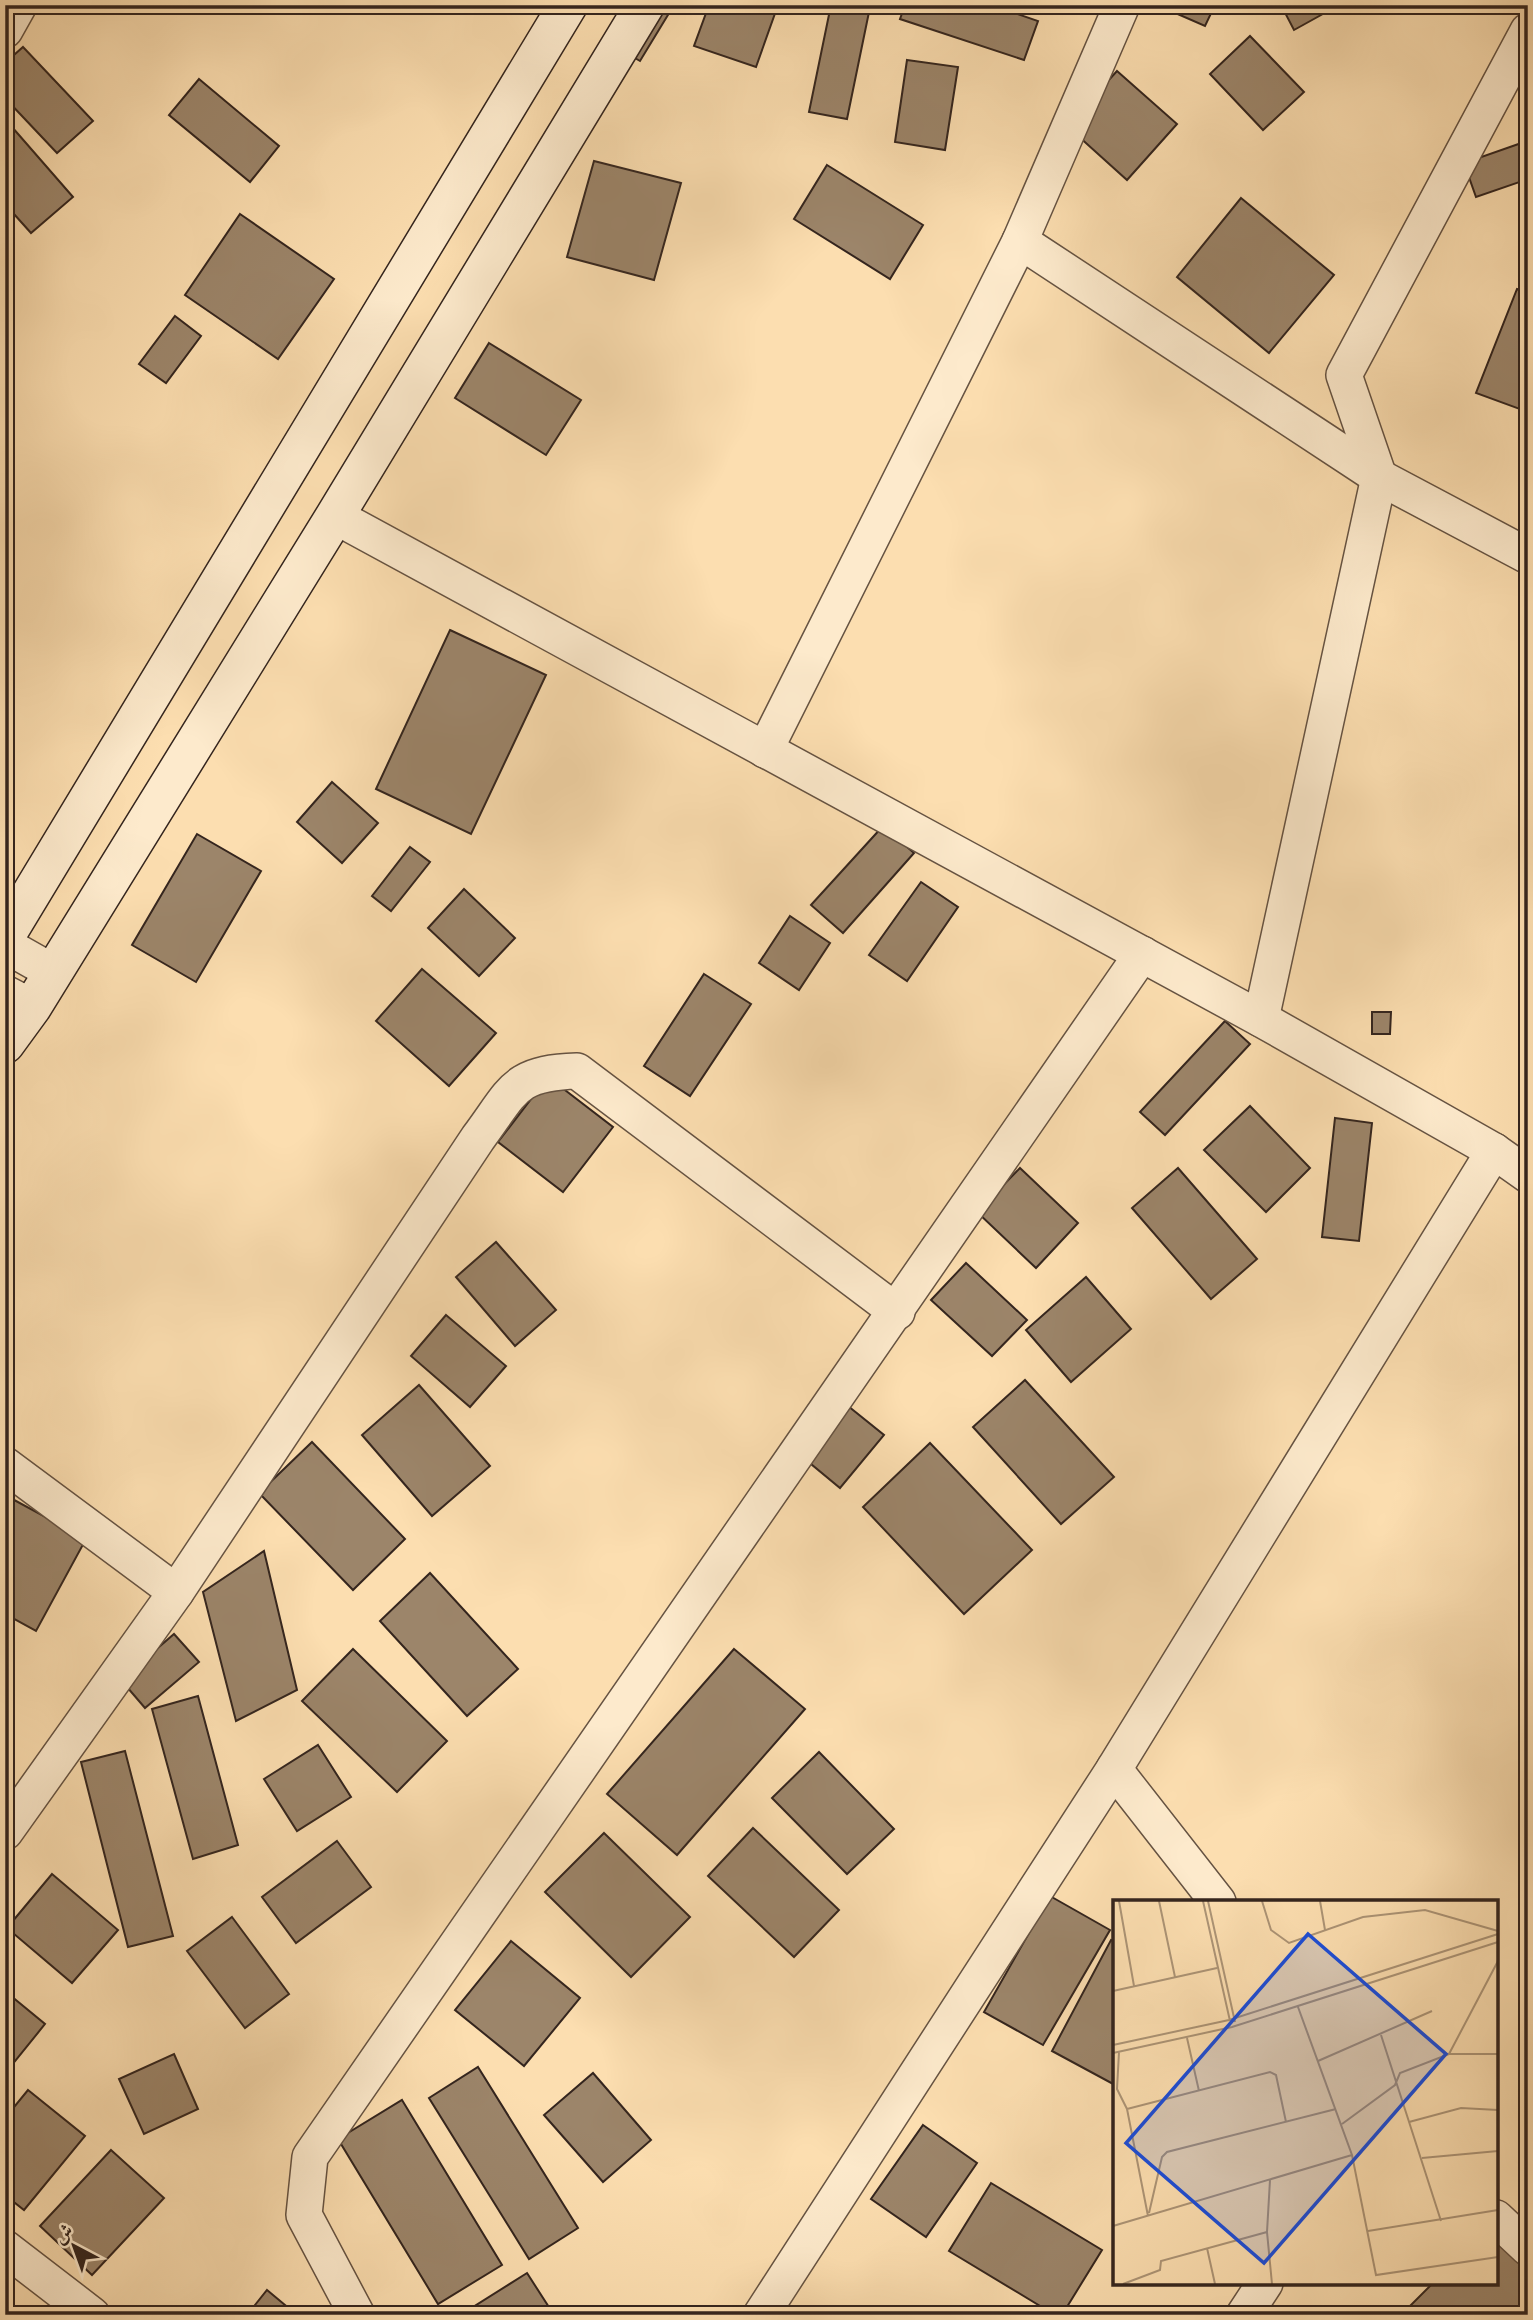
<svg xmlns="http://www.w3.org/2000/svg" width="1533" height="2320" font-family="'IM FELL Great Primer',Amiri,serif">
  <style>
    .building { fill: #9c856a; stroke: #34251e; stroke-width: 2 }
    .lines { fill: none; stroke-linecap: round; stroke-linejoin: round }
    .street-casing { stroke: #665342; stroke-width: 38 }
    .secondary-casing { stroke: #34251e; stroke-width: 41 }
    .street { stroke: #fdeacc; stroke-width: 35 }
    .secondary { stroke: #fdeacc; stroke-width: 38 }
    .inset-road { fill: none; stroke: #ac9476; stroke-width: 2 }
    .view { fill: #1d4ed8; fill-opacity: 0.15; stroke: #1d4ed8; stroke-width: 3.5 }
    .inset-edge { fill: none; stroke: #34251e; stroke-width: 3.5 }
  </style>
  <rect width="100%" height="100%" fill="#fcdeb0"/>
  <filter id="stains"><feTurbulence type="fractalNoise" baseFrequency=".00286" numOctaves="4"/><feColorMatrix values="0 0 0 0 .2 0 0 0 0 .09 0 0 0 0 .02 0 0 0 .5 -.17"/></filter>
  <radialGradient id="worn" r=".72"><stop offset=".6" stop-color="#630" stop-opacity="0"/><stop offset="1" stop-color="#630" stop-opacity=".3"/></radialGradient>
  <!-- building -->
  <g class="building">
    <path d="M 651,5 L 674,5 L 640,61 L 623,51 Z"/>
    <path d="M 709,5 L 778,5 L 756,67 L 694,46 Z"/>
    <path d="M 831,5 L 869,12 L 847,119 L 809,112 Z"/>
    <path d="M 905,5 L 991,5 L 1038,21 L 1024,60 L 900,19 Z"/>
    <path d="M 1157,5 L 1215,5 L 1205,26 Z"/>
    <path d="M 1281,5 L 1339,5 L 1294,30 Z"/>
    <path d="M 1250,36 L 1304,92 L 1263,130 L 1210,74 Z"/>
    <path d="M 23,47 L 93,121 L 57,153 L 5,98 L 5,63 Z"/>
    <path d="M 907,60 L 958,67 L 945,150 L 895,142 Z"/>
    <path d="M 1117,71 L 1177,124 L 1127,180 L 1067,126 Z"/>
    <path d="M 199,79 L 279,146 L 250,182 L 169,115 Z"/>
    <path d="M 5,119 L 73,197 L 31,233 L 5,204 Z"/>
    <path d="M 1527,141 L 1528,179 L 1476,197 L 1464,163 Z"/>
    <path d="M 594,161 L 681,183 L 654,280 L 567,257 Z"/>
    <path d="M 827,165 L 923,225 L 890,279 L 794,219 Z"/>
    <path d="M 1241,198 L 1334,275 L 1269,353 L 1177,277 Z"/>
    <path d="M 240,214 L 334,279 L 278,359 L 185,295 Z"/>
    <path d="M 1517,289 L 1528,293 L 1528,412 L 1476,393 Z"/>
    <path d="M 175,316 L 201,336 L 166,383 L 139,364 Z"/>
    <path d="M 489,343 L 581,400 L 546,455 L 455,398 Z"/>
    <path d="M 450,630 L 546,675 L 471,834 L 376,789 Z"/>
    <path d="M 332,782 L 378,823 L 342,863 L 297,822 Z"/>
    <path d="M 883,826 L 914,853 L 843,933 L 811,905 Z"/>
    <path d="M 197,834 L 261,871 L 196,982 L 132,945 Z"/>
    <path d="M 410,847 L 430,862 L 391,911 L 372,896 Z"/>
    <path d="M 921,882 L 958,907 L 907,981 L 869,955 Z"/>
    <path d="M 464,889 L 515,938 L 479,976 L 428,928 Z"/>
    <path d="M 790,916 L 830,943 L 799,990 L 759,963 Z"/>
    <path d="M 422,969 L 496,1033 L 449,1086 L 376,1021 Z"/>
    <path d="M 704,974 L 751,1004 L 690,1096 L 644,1066 Z"/>
    <path d="M 1372,1012 L 1391,1012 L 1390,1034 L 1372,1034 Z"/>
    <path d="M 1225,1021 L 1250,1044 L 1165,1135 L 1140,1112 Z"/>
    <path d="M 548,1077 L 613,1127 L 563,1192 L 498,1142 Z"/>
    <path d="M 1250,1106 L 1310,1168 L 1266,1212 L 1204,1150 Z"/>
    <path d="M 1335,1118 L 1372,1123 L 1359,1241 L 1322,1237 Z"/>
    <path d="M 1020,1168 L 1078,1223 L 1036,1268 L 977,1212 Z"/>
    <path d="M 1178,1168 L 1257,1259 L 1211,1299 L 1132,1208 Z"/>
    <path d="M 496,1242 L 556,1310 L 515,1346 L 456,1277 Z"/>
    <path d="M 966,1263 L 1027,1320 L 992,1356 L 931,1300 Z"/>
    <path d="M 1086,1277 L 1131,1329 L 1071,1382 L 1026,1330 Z"/>
    <path d="M 446,1315 L 506,1366 L 470,1407 L 411,1356 Z"/>
    <path d="M 1025,1380 L 1114,1477 L 1061,1524 L 973,1427 Z"/>
    <path d="M 419,1385 L 490,1466 L 432,1516 L 362,1435 Z"/>
    <path d="M 848,1406 L 884,1435 L 840,1488 L 805,1459 Z"/>
    <path d="M 312,1442 L 405,1539 L 353,1590 L 259,1493 Z"/>
    <path d="M 930,1443 L 1032,1550 L 964,1614 L 863,1507 Z"/>
    <path d="M 5,1495 L 86,1539 L 36,1631 L 5,1614 Z"/>
    <path d="M 264,1551 L 297,1690 L 236,1721 L 203,1592 Z"/>
    <path d="M 430,1573 L 518,1669 L 467,1716 L 380,1621 Z"/>
    <path d="M 174,1634 L 199,1662 L 145,1708 L 121,1680 Z"/>
    <path d="M 353,1649 L 447,1741 L 397,1792 L 302,1701 Z"/>
    <path d="M 734,1649 L 805,1709 L 677,1855 L 607,1794 Z"/>
    <path d="M 198,1696 L 238,1845 L 193,1859 L 152,1709 Z"/>
    <path d="M 318,1745 L 351,1797 L 297,1831 L 264,1779 Z"/>
    <path d="M 125,1751 L 173,1936 L 128,1947 L 81,1762 Z"/>
    <path d="M 819,1752 L 894,1829 L 847,1874 L 772,1798 Z"/>
    <path d="M 753,1828 L 839,1910 L 794,1957 L 708,1876 Z"/>
    <path d="M 604,1833 L 690,1917 L 631,1977 L 545,1892 Z"/>
    <path d="M 337,1841 L 371,1887 L 296,1943 L 262,1897 Z"/>
    <path d="M 52,1874 L 118,1930 L 72,1983 L 7,1928 Z"/>
    <path d="M 1050,1896 L 1110,1930 L 1043,2045 L 984,2012 Z"/>
    <path d="M 232,1917 L 289,1994 L 245,2028 L 187,1951 Z"/>
    <path d="M 1111,1940 L 1115,1942 L 1115,2085 L 1052,2051 Z"/>
    <path d="M 511,1941 L 580,1998 L 524,2066 L 455,2010 Z"/>
    <path d="M 5,1991 L 45,2024 L 12,2065 L 5,2060 Z"/>
    <path d="M 174,2054 L 198,2109 L 144,2134 L 119,2079 Z"/>
    <path d="M 478,2067 L 578,2228 L 529,2259 L 429,2098 Z"/>
    <path d="M 593,2073 L 651,2140 L 603,2182 L 544,2115 Z"/>
    <path d="M 28,2090 L 85,2136 L 24,2210 L 5,2195 L 5,2118 Z"/>
    <path d="M 402,2100 L 502,2265 L 438,2304 L 338,2139 Z"/>
    <path d="M 923,2125 L 977,2163 L 926,2237 L 871,2199 Z"/>
    <path d="M 111,2150 L 164,2198 L 92,2275 L 40,2226 Z"/>
    <path d="M 991,2183 L 1102,2250 L 1062,2315 L 1055,2315 L 949,2251 Z"/>
    <path d="M 1496,2240 L 1528,2272 L 1528,2315 L 1401,2315 L 1433,2283 L 1496,2283 Z"/>
    <path d="M 527,2273 L 554,2315 L 463,2315 L 462,2314 Z"/>
    <path d="M 267,2290 L 297,2315 L 247,2315 Z"/>
    <path d="M 1266,2300 L 1282,2315 L 1253,2315 Z"/>
  </g>
  <g class="lines">
    <!-- street casing -->
    <g class="street-casing">
      <g id="street">
        <path d="M 5,30 L 19,5"/>
        <path d="M 1020,241 L 1379,477 L 1528,556"/>
        <path d="M 335,516 L 1261,1019 L 1494,1151 L 1528,1175"/>
        <path d="M 765,750 L 1020,241 L 1122,5"/>
        <path d="M 5,945 L 51,971"/>
        <path d="M 5,993 L 32,1007"/>
        <path d="M 1261,1019 L 1379,477 L 1344,375 L 1528,31"/>
        <path d="M 5,1465 L 176,1592"/>
        <path d="M 1114,1769 L 1218,1902"/>
        <path d="M 5,1832 L 176,1592 L 478,1138 C 514,1090 513,1073 577,1071 L 897,1312"/>
        <path d="M 1496,2218 L 1528,2248"/>
        <path d="M 5,2248 L 92,2315"/>
        <path d="M 357,2315 L 304,2215 L 310,2157 L 1142,954"/>
        <path d="M 761,2315 L 1114,1769 L 1494,1151"/>
        <path d="M 1244,2315 L 1265,2283"/>
      </g>
    </g>
    <!-- secondary casing -->
    <g class="secondary-casing">
      <g id="secondary">
        <path d="M 5,937 L 568,5"/>
        <path d="M 5,1044 L 32,1007 L 335,516 L 645,5"/>
      </g>
    </g>
    <!-- street -->
    <use href="#street" class="street"/>
    <!-- secondary -->
    <use href="#secondary" class="secondary"/>
  </g>
  <!-- overview -->
  <g transform="translate(1113 1900)">
    <rect width="385" height="385" fill="#fcdeb0"/>
    <path class="inset-road" d="M 6,1 L 21,86M 46,1 L 62,77M 90,1 L 117,121M 95,1 L 122,122M 149,1 L 158,30 L 176,43 L 250,17 L 312,10 L 385,31M 207,1 L 212,30M 0,91 L 104,68M 185,107 L 239,255 L 263,375 L 385,357M 268,135 L 328,321M 74,138 L 86,191M 0,145 L 116,120 L 385,34M 6,152 L 4,189 L 14,209M 0,153 L 119,127 L 385,42M 336,154 L 385,61M 205,161 L 319,111M 296,222 L 348,208 L 385,210M 229,224 L 282,185 L 287,173 L 336,154 L 385,154M 309,258 L 385,251M 157,280 L 154,332 L 159,384M 36,313 L 49,257 L 54,252 L 223,209M 35,316 L 14,209 L 157,172 L 163,175 L 173,222M 0,326 L 239,255M 255,331 L 385,310M 94,348 L 102,384M 10,384 L 47,370 L 48,361 L 154,332"/>
    <path class="view" d="M 195,34 L 333,154 L 151,363 L 13,243 Z"/>
    <rect width="385" height="385" class="inset-edge"/>
  </g>
  <!-- margin -->
  <rect width="1533" height="2320" fill="none" stroke="#fcdeb0" stroke-width="28"/>
  <rect x="7" y="7" width="1519" height="2306" fill="none" stroke="#34251e" stroke-width="3.5"/>
  <rect x="14" y="14" width="1505" height="2292" fill="none" stroke="#34251e" stroke-width="2"/>
  <!-- north arrow -->
  <g transform="translate(74 2246) rotate(319)" stroke="#fdeacc" stroke-width="5" paint-order="stroke">
  <path d="M0-5L12 26L0 18L-12 26Z" fill="#34251e"/>
  <text y="-10" font-size="19" font-weight="bold" text-anchor="middle" fill="#34251e">ش</text>
  </g>
  <rect width="100%" height="100%" filter="url(#stains)"/>
  <rect width="100%" height="100%" fill="url(#worn)"/>
</svg>
